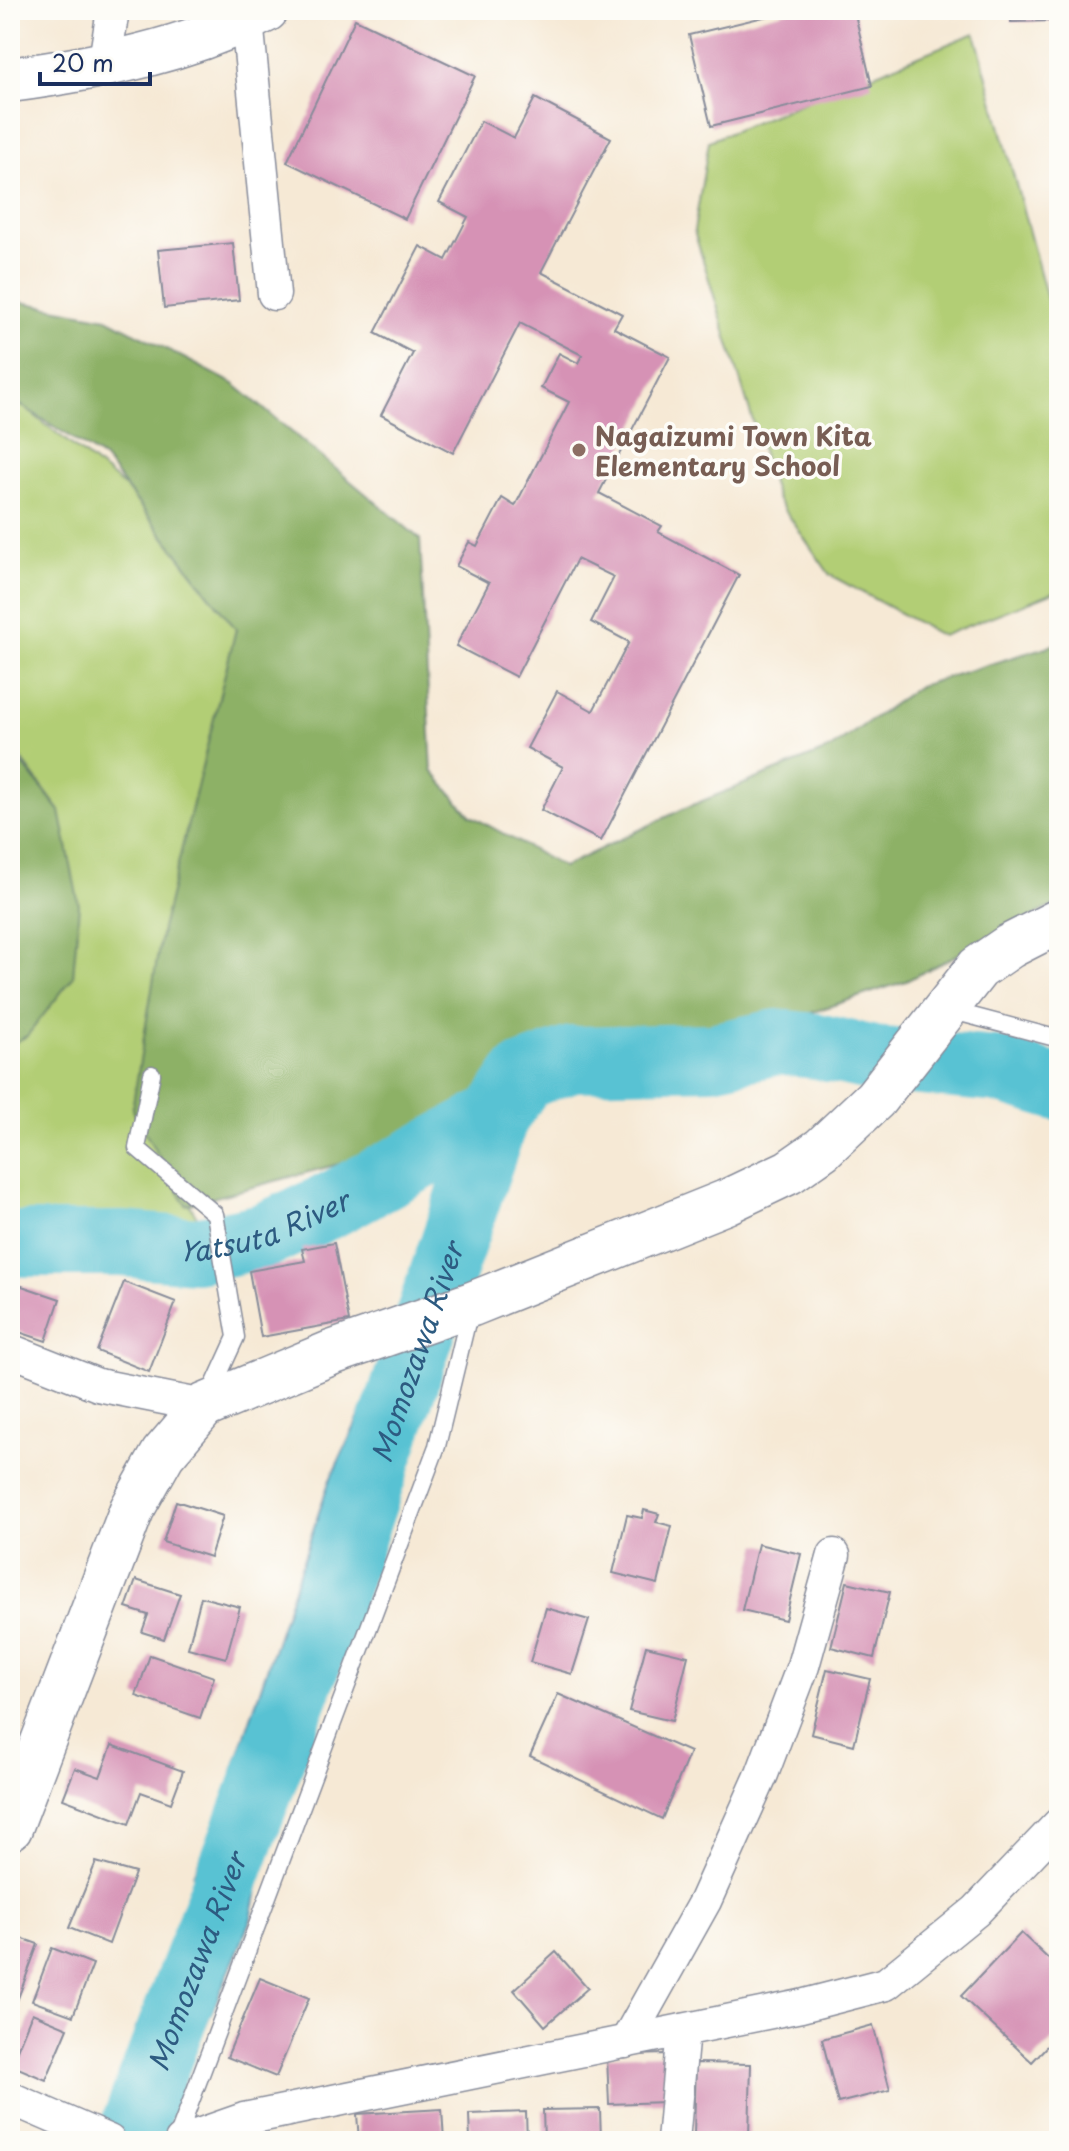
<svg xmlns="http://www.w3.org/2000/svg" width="1069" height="2151" font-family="'Playpen Sans',sans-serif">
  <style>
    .green { fill: #b2ce74; stroke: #667e69; stroke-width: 2 }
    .forest { fill: #8db166; stroke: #547062; stroke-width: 2 }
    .water { fill: #58c2d3; stroke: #3a7898; stroke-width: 2 }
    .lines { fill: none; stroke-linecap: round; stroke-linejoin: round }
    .river { stroke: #58c2d3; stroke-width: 66 }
    .building { fill: #d692b5 }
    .lane-casing { stroke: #888c9a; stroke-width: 19 }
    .street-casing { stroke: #888c9a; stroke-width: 35 }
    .secondary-casing { stroke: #888c9a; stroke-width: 47 }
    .lane { stroke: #fff; stroke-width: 16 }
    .street { stroke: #fff; stroke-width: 32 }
    .secondary { stroke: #fff; stroke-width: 44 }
    .education-dot { fill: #8d6e63; stroke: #fdfcf7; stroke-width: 3 }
    .labels { text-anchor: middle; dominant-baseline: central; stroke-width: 7; stroke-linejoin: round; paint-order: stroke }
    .education-label { font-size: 26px; font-weight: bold; fill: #785e54; stroke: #fdfcf7; text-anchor: start }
    .water-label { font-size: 28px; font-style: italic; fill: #2d5b81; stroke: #fdfcf7 }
  </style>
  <rect width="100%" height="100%" fill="#fdfcf7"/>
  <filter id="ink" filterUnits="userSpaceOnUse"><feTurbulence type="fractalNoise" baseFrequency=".0125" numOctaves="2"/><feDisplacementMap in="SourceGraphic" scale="16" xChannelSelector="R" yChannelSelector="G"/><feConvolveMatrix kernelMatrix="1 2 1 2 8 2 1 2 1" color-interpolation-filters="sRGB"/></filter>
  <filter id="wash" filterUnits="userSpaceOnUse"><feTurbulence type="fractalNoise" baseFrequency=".006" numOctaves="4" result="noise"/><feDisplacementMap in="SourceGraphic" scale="32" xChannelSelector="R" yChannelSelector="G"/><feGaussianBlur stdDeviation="1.8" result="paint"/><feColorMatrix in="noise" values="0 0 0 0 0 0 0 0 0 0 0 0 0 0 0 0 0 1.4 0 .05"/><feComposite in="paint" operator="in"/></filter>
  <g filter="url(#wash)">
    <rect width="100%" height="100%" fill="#f6e9d5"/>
    <!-- green -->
    <g class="green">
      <path d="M 975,33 L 1059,343 L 1059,590 L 942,636 L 830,575 L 777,499 L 694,231 L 709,141 Z"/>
      <path d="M 10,401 L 25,408 L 125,487 L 236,629 L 132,1109 L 199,1220 L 10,1221 L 10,1032 L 60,811 L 10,743 Z"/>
    </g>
    <!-- forest -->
    <g class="forest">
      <path d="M 10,300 L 107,318 L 234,384 L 420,539 L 432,771 L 470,815 L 563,867 L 685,808 L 830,749 L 919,686 L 1059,643 L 1059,903 L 906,981 L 678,1057 L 561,1037 L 432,1139 L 186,1205 L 132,1109 L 162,929 L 236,629 L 104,459 L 10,398 Z"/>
      <path d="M 10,748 L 60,811 L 79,905 L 73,977 L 27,1036 L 10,1045 Z"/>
    </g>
    <!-- water -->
    <path class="water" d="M 385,1361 L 396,1361 L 348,1466 L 275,1687 L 278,1775 L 274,1812 L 250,1923 L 175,2096 L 149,2141 L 127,2141 L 170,2073 L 223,1934 L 178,1980 L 137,2041 L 135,2030 L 207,1905 L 208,1891 L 193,1874 L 214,1829 L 329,1482 Z"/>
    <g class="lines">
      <!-- river -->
      <g class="river">
        <path id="s1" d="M 10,1244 L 122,1244 L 196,1250 L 263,1236 L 331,1205 L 496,1117"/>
        <path id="s2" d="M 128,2141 L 323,1623 L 496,1117 L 523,1077 L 572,1059 L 712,1056 L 777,1042 L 816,1046 L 874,1059 L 998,1070 L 1059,1088"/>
      </g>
    </g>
    <g id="blocks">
      <!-- building -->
      <g class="building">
        <path d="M 793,10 L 854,10 L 872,86 L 711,126 L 689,35 Z"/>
        <path d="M 932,10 L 986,10 L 985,17 Z"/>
        <path d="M 1011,10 L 1055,10 L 1055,21 L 1011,22 Z"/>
        <path d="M 355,19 L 475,76 L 405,219 L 287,162 Z"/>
        <path d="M 535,98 L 611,138 L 541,272 L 622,314 L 614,328 L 670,357 L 599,493 L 662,526 L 658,532 L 739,575 L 601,841 L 541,810 L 563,767 L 527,748 L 557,691 L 593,711 L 629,642 L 591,622 L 614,577 L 577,559 L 516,677 L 456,646 L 489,583 L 456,566 L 469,542 L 477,546 L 502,498 L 515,506 L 569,402 L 541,388 L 559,353 L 578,363 L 582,355 L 520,323 L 453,453 L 381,415 L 413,353 L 375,333 L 420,246 L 446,260 L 468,217 L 439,202 L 481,121 L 514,138 Z"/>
        <path d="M 233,243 L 239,300 L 164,308 L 158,250 Z"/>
        <path d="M 334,1243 L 349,1321 L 261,1337 L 249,1271 L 305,1261 L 302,1249 Z"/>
        <path d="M 10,1282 L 60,1299 L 46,1341 L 10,1329 Z"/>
        <path d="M 124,1282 L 176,1302 L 149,1372 L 97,1351 Z"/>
        <path d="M 176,1501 L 223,1516 L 210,1557 L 163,1542 Z"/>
        <path d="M 644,1510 L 659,1514 L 656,1522 L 672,1526 L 658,1584 L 613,1573 L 627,1515 L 642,1518 Z"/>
        <path d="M 758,1544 L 801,1554 L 785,1620 L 742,1610 Z"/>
        <path d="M 136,1580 L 180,1594 L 164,1639 L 142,1632 L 148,1615 L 126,1608 Z"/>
        <path d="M 847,1582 L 890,1592 L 874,1658 L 831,1647 Z"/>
        <path d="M 201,1597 L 240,1607 L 226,1658 L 188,1648 Z"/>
        <path d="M 546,1608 L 589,1620 L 572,1674 L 530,1662 Z"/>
        <path d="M 646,1646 L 688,1656 L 672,1721 L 629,1711 Z"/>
        <path d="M 150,1655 L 214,1677 L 200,1718 L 136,1696 Z"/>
        <path d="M 827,1669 L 870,1679 L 854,1745 L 811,1734 Z"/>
        <path d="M 558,1694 L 690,1752 L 662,1819 L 530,1756 Z"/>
        <path d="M 112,1745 L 183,1771 L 171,1803 L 141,1792 L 129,1824 L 63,1799 L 75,1768 L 100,1777 Z"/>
        <path d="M 96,1862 L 135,1873 L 109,1944 L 69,1928 Z"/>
        <path d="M 1021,1933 L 1059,1969 L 1059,2033 L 1032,2062 L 961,1996 Z"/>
        <path d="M 10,1934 L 38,1944 L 10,2020 Z"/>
        <path d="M 52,1948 L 93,1964 L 73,2016 L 32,2001 Z"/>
        <path d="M 556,1952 L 588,1988 L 545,2026 L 514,1990 Z"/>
        <path d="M 260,1978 L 309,1998 L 276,2077 L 227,2057 Z"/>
        <path d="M 32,2013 L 68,2028 L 46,2080 L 11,2065 Z"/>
        <path d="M 873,2025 L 890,2090 L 838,2103 L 822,2039 Z"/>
        <path d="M 664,2054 L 665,2102 L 609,2104 L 607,2056 Z"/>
        <path d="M 696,2063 L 751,2064 L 749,2136 L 694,2135 Z"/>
        <path d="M 442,2109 L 444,2141 L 359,2141 L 357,2114 Z"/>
        <path d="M 600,2109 L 601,2141 L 544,2141 L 543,2110 Z"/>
        <path d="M 526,2112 L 527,2141 L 470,2141 L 469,2114 Z"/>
      </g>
    </g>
  </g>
  <g filter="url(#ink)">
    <use href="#blocks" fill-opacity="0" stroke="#888c9a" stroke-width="2"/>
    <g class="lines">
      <!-- lane casing -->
      <g class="lane-casing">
        <g id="lane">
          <path d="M 949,1010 L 1059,1039"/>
          <path d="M 152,1074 L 137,1148 L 215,1214 L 236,1337 L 210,1394"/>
          <path d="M 176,2141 L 437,1446 L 470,1310"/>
        </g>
      </g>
      <!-- street casing -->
      <g class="street-casing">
        <g id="street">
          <path d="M 247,20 L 274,294"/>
          <path d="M 104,67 L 113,10"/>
          <path d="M 10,1350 L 98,1385 L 204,1406"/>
          <path d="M 626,2042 L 705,1901 L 762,1774 L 803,1666 L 834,1555"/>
          <path d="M 10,2098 L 109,2141"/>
          <path d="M 181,2141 L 244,2119 L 801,2006 L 886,1984 L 976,1911 L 1059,1824"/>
          <path d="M 673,2141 L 683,2030"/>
        </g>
      </g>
      <!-- secondary casing -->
      <g class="secondary-casing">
        <g id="secondary">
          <path d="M 10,80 C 99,68 185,51 266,10"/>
          <path d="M 10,1828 L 132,1509 L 163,1454 L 204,1406 L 331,1353 L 472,1304 L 726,1202 L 789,1172 L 822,1149 L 875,1099 L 978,968 L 1010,946 L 1059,921"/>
        </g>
      </g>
      <!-- lane -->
      <use href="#lane" class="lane"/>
      <!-- street -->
      <use href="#street" class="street"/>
      <!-- secondary -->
      <use href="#secondary" class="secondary"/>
    </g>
  </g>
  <!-- markers -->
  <circle class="education-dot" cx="579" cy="450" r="8"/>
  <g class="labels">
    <!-- education labels -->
    <g class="education-label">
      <text x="595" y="435">Nagaizumi Town Kita<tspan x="595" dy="30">Elementary School</tspan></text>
    </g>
    <!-- water labels -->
    <g class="water-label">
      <text stroke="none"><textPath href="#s1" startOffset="258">Yatsuta River</textPath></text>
      <text stroke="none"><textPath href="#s2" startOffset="840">Momozawa River</textPath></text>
      <text stroke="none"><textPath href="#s2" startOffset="192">Momozawa River</textPath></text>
    </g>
  </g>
  <!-- margin -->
  <rect width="1069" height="2151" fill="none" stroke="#fdfcf7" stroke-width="40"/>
  <!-- scale -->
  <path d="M40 72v12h110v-12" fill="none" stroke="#1b2f5e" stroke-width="4"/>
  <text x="52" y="72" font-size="24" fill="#1b2f5e" stroke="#fdfcf7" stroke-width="6" paint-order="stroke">20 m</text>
</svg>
